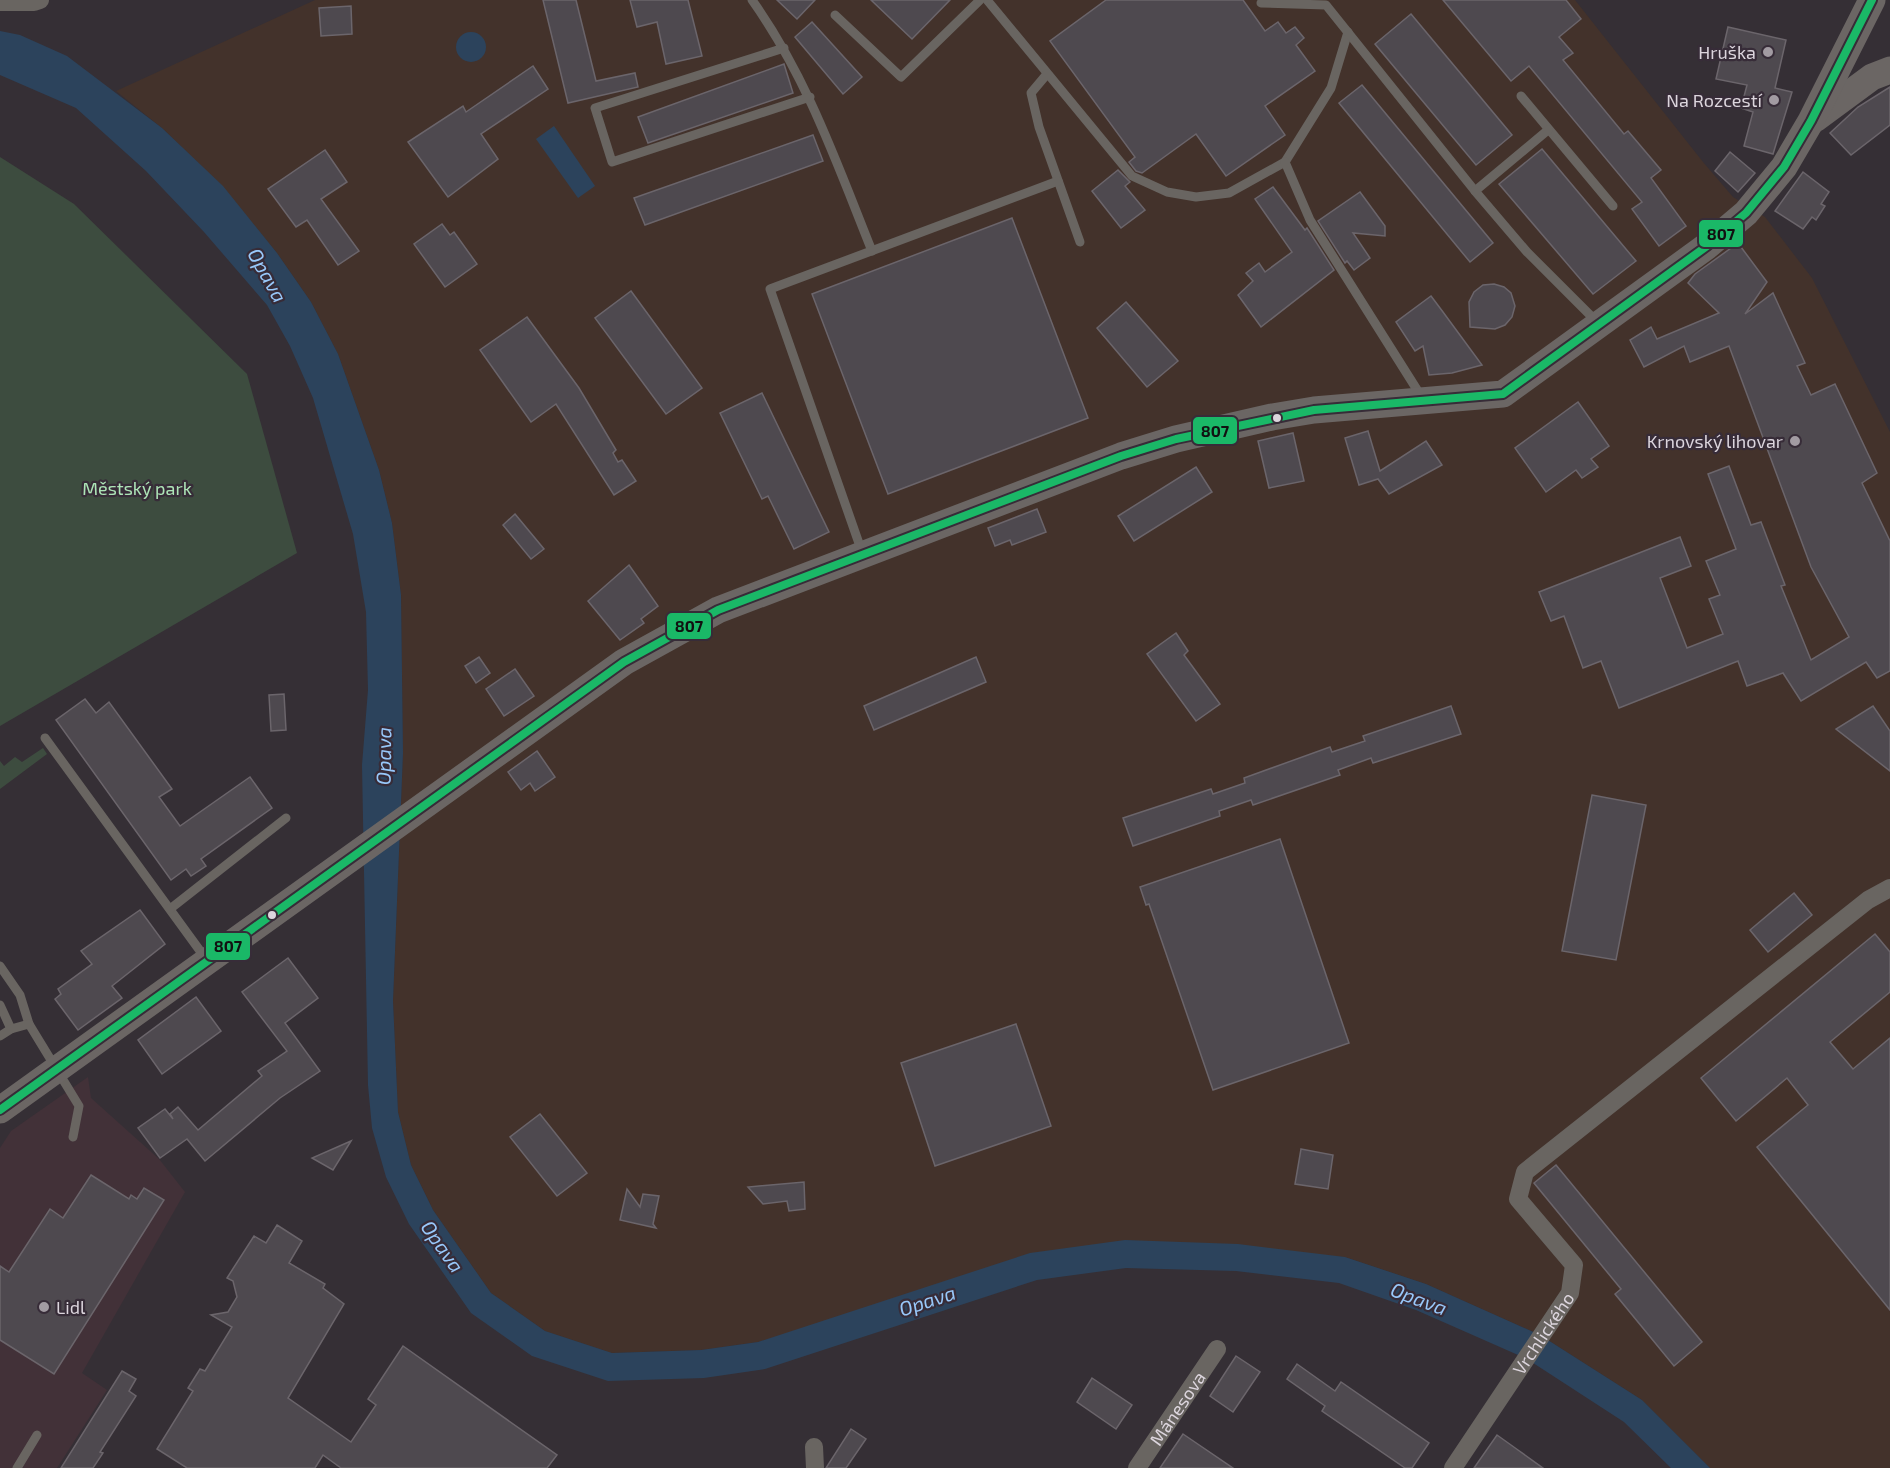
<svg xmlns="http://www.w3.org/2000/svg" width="1890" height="1468" font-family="'Exo 2',sans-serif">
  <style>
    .commercial { fill: #423138 }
    .industrial { fill: #43322b }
    .green { fill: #3d4c3f }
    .water { fill: #2c435c }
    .building { fill: #4e494f; stroke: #6b656b; stroke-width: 1.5 }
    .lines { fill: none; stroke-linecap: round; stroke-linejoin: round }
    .lane { stroke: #696561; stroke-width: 9 }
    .street { stroke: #696561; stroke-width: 18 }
    .secondary { stroke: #6b6664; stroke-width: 27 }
    .bus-1-casing { stroke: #372c38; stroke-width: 12 }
    .bus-1 { stroke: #1ab867; stroke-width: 8 }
    .poi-dot { fill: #a29ba2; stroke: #372c38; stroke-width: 2 }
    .bus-dot { fill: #dcd5dd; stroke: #372c38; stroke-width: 2 }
    .labels { text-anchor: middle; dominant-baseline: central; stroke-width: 4.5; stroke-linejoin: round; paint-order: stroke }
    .poi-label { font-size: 18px; fill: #dcd5dd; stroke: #372c38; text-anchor: end }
    .park-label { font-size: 18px; fill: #ade5b7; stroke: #372c38 }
    .street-label { font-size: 18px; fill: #dcd5dd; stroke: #372c38 }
    .water-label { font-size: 20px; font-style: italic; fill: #98c8fa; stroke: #372c38 }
    .line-badge { stroke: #372c38; stroke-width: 2 }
    .pale-badge-label { font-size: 16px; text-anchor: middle; font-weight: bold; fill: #111 }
  </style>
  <rect width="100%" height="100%" fill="#352f35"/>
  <!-- commercial -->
  <path class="commercial" d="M 88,1077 L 91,1098 L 159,1159 L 185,1192 L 82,1373 L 107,1390 L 57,1468 L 0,1468 L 0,1148 L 11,1131 Z"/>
  <!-- industrial -->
  <path class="industrial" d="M 315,0 L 1575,0 L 1703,162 L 1733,197 L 1765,217 L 1812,278 L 1890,432 L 1890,1468 L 1710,1468 L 1642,1400 L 1540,1335 L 1426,1284 L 1345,1257 L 1125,1240 L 758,1342 L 701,1350 L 612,1353 L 545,1331 L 491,1293 L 433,1210 L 411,1165 L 398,1112 L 393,1001 L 403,753 L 401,595 L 392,523 L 379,470 L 338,354 L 311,302 L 277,253 L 222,186 L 162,128 L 116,91 Z"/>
  <!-- green -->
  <g class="green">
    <path d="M 0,157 L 74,204 L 247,374 L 297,553 L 0,726 Z"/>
    <path d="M 43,748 L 47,754 L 0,789 L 0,761 L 4,766 L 15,757 L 22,762 Z"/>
  </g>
  <!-- water -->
  <g class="water">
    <path d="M 0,31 L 20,35 L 67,56 L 162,128 L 223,186 L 277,253 L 311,302 L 338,354 L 379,470 L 392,523 L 401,595 L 403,753 L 393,1001 L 398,1112 L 411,1165 L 433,1210 L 491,1293 L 545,1331 L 612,1353 L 701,1350 L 758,1342 L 1030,1253 L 1125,1240 L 1238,1244 L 1345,1257 L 1426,1284 L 1540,1335 L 1642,1400 L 1710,1468 L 1671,1468 L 1624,1422 L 1527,1359 L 1416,1310 L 1339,1283 L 1236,1271 L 1126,1268 L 1037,1280 L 765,1369 L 704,1378 L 608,1381 L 532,1356 L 471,1313 L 409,1224 L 386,1177 L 372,1128 L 368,1085 L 362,765 L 368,690 L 366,612 L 353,534 L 313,398 L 290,346 L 267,305 L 204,232 L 146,171 L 76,108 L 0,75 Z"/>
    <circle cx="471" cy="47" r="15"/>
    <path d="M 554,126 L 595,186 L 578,198 L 536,139 Z"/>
  </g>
  <!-- building -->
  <g class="building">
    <path d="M 543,0 L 576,0 L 596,81 L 635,73 L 638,87 L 568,103 Z"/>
    <path d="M 630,0 L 688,0 L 702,56 L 666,64 L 657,22 L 637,27 Z"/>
    <path d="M 777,0 L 815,0 L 797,19 Z"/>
    <path d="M 871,0 L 950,0 L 912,39 Z"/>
    <path d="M 1106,0 L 1243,0 L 1265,31 L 1278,22 L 1286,33 L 1295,27 L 1304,38 L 1296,45 L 1315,71 L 1265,106 L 1285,135 L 1226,176 L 1196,134 L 1142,173 L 1136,171 L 1129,162 L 1135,157 L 1050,41 Z"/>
    <path d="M 1443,0 L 1566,0 L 1581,19 L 1559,37 L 1573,53 L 1563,60 L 1624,134 L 1628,131 L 1661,170 L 1651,178 L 1686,226 L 1659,246 L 1632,209 L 1642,202 L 1529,66 L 1511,81 Z"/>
    <path d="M 351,6 L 352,34 L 321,36 L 319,8 Z"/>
    <path d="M 1411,14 L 1512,135 L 1476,165 L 1375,44 Z"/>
    <path d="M 812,22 L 862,77 L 843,94 L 795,37 Z"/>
    <path d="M 1728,27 L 1786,40 L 1775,88 L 1792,92 L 1773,154 L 1744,146 L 1753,112 L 1741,108 L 1747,85 L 1716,79 Z"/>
    <path d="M 784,64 L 793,93 L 648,143 L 638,117 Z"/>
    <path d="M 533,66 L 548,89 L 481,134 L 498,159 L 448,197 L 408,142 L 463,106 L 466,112 Z"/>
    <path d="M 1362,85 L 1493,243 L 1470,262 L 1339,103 Z"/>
    <path d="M 1890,87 L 1890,125 L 1851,155 L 1830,133 L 1858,107 Z"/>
    <path d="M 813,135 L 823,161 L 645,225 L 634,198 Z"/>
    <path d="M 1542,149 L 1636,261 L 1593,294 L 1499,184 Z"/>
    <path d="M 325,150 L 347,182 L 321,199 L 359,251 L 338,265 L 307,220 L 296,227 L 268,189 Z"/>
    <path d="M 1730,152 L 1755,173 L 1738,192 L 1715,171 Z"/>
    <path d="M 1118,170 L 1130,182 L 1125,186 L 1145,210 L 1121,228 L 1092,191 Z"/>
    <path d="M 1803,172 L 1829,192 L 1821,204 L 1825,206 L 1816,220 L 1812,217 L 1803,229 L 1775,211 Z"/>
    <path d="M 1273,187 L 1305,230 L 1307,228 L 1334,270 L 1261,327 L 1238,295 L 1253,281 L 1246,273 L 1259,263 L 1265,272 L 1292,252 L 1255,199 Z"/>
    <path d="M 1360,192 L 1385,226 L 1385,236 L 1353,233 L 1370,258 L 1354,270 L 1347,261 L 1345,263 L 1318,221 Z"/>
    <path d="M 1012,218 L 1088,418 L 888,494 L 812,294 Z"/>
    <path d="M 442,224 L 450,235 L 454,232 L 477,264 L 445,287 L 414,244 Z"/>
    <path d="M 1738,243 L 1767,282 L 1745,314 L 1773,293 L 1805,363 L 1797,366 L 1811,395 L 1835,384 L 1877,473 L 1862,483 L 1890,541 L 1890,671 L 1877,678 L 1866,662 L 1801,701 L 1783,673 L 1747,686 L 1738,661 L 1619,708 L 1601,661 L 1583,668 L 1564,616 L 1551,621 L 1539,592 L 1680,537 L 1691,566 L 1660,578 L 1687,648 L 1723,634 L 1709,599 L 1720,595 L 1706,561 L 1736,549 L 1708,474 L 1729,466 L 1751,525 L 1761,522 L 1785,585 L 1781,586 L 1811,660 L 1849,637 L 1811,567 L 1729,346 L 1690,362 L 1684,346 L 1644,367 L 1630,340 L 1651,327 L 1657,339 L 1719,313 L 1688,283 L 1695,274 Z"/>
    <path d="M 1494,284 L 1504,287 L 1511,293 L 1515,306 L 1512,317 L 1505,325 L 1495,329 L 1470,327 L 1469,302 L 1474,292 L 1483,285 Z"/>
    <path d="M 631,291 L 702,388 L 666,414 L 595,318 Z"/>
    <path d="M 1431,296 L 1443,312 L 1482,365 L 1452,373 L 1429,375 L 1423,346 L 1415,351 L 1396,322 Z"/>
    <path d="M 1126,302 L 1178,361 L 1147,387 L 1097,328 Z"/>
    <path d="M 527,317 L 579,388 L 616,450 L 613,453 L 618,462 L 622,460 L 636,481 L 614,495 L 556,404 L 531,422 L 480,350 Z"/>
    <path d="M 762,393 L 829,532 L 794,549 L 768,496 L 762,499 L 720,413 Z"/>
    <path d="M 1578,402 L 1609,446 L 1591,459 L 1598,467 L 1582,478 L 1576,470 L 1546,492 L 1515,448 Z"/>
    <path d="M 1368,431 L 1380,471 L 1426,441 L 1442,465 L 1389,494 L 1378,479 L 1359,485 L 1345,438 Z"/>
    <path d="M 1293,433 L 1304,481 L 1269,488 L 1258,441 Z"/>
    <path d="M 1196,467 L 1212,492 L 1134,541 L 1118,516 Z"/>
    <path d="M 1037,509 L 1046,532 L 1012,545 L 1010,540 L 995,546 L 988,528 Z"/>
    <path d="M 515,514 L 544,549 L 531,559 L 503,525 Z"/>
    <path d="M 629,565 L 658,606 L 641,619 L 644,623 L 620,640 L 588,601 Z"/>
    <path d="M 1176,633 L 1188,651 L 1184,655 L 1220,704 L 1196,721 L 1147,654 Z"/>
    <path d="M 479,657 L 490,673 L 476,683 L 465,666 Z"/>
    <path d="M 976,657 L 986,682 L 874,730 L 864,706 Z"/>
    <path d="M 515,669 L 534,696 L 504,716 L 486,689 Z"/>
    <path d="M 284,694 L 286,730 L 271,731 L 269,695 Z"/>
    <path d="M 85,699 L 96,713 L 109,702 L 172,789 L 159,797 L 180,826 L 250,777 L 272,808 L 201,859 L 206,866 L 191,876 L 186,869 L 171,880 L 56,720 Z"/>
    <path d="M 1451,706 L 1461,734 L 1373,763 L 1371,758 L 1338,770 L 1340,775 L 1253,805 L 1251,800 L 1219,811 L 1220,816 L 1133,846 L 1123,818 L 1211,789 L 1213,794 L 1245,783 L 1244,778 L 1330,747 L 1332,752 L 1365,741 L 1363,736 Z"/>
    <path d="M 1873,706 L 1890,731 L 1890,771 L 1836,729 Z"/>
    <path d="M 537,751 L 555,777 L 535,791 L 530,783 L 521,790 L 508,772 Z"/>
    <path d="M 1592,795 L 1646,805 L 1616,960 L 1562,951 Z"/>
    <path d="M 1280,839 L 1349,1043 L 1213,1090 L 1149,904 L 1146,905 L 1140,887 Z"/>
    <path d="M 1794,893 L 1812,915 L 1768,952 L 1750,930 Z"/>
    <path d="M 140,910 L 165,944 L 112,986 L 122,998 L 78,1030 L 55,999 L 61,994 L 58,989 L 92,964 L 81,951 Z"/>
    <path d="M 1875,934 L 1890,952 L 1890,992 L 1830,1042 L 1853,1069 L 1890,1038 L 1890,1310 L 1757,1147 L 1808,1105 L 1787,1078 L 1736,1121 L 1701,1078 Z"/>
    <path d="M 288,958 L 318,998 L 285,1023 L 320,1071 L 280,1098 L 205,1161 L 187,1139 L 160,1158 L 138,1128 L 165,1109 L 173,1119 L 170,1114 L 178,1107 L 198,1130 L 262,1076 L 258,1071 L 287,1051 L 242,992 Z"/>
    <path d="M 196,997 L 221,1031 L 162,1074 L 138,1040 Z"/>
    <path d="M 1016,1024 L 1051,1126 L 935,1166 L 901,1063 Z"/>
    <path d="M 540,1114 L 587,1173 L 557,1196 L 510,1137 Z"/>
    <path d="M 351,1141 L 333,1170 L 312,1158 Z"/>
    <path d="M 1301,1149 L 1333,1155 L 1328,1189 L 1295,1184 Z"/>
    <path d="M 1556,1165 L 1702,1342 L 1674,1366 L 1615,1294 L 1621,1289 L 1534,1183 Z"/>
    <path d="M 91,1175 L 129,1199 L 131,1195 L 137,1199 L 144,1188 L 164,1200 L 54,1374 L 0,1340 L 0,1266 L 9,1272 L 50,1209 L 63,1218 Z"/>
    <path d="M 804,1182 L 805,1209 L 789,1211 L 787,1201 L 763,1204 L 748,1187 Z"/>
    <path d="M 627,1189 L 640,1207 L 643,1194 L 659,1196 L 653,1224 L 656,1228 L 620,1220 Z"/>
    <path d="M 277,1225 L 302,1241 L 289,1263 L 325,1284 L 323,1288 L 344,1304 L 288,1398 L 351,1442 L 376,1405 L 368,1399 L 403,1346 L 557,1455 L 547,1468 L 341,1468 L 323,1455 L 315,1468 L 187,1468 L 157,1449 L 193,1391 L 188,1388 L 200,1369 L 205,1371 L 232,1327 L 211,1315 L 228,1312 L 237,1297 L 233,1281 L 227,1278 L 254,1236 L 266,1243 Z"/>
    <path d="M 1236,1356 L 1260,1372 L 1233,1412 L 1210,1396 Z"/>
    <path d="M 1297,1364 L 1335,1391 L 1341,1382 L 1429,1443 L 1412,1468 L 1405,1468 L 1322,1411 L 1325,1406 L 1287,1379 Z"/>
    <path d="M 122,1371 L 136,1379 L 129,1391 L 136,1396 L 100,1452 L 103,1453 L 93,1468 L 61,1468 Z"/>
    <path d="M 1092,1378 L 1132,1405 L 1116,1429 L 1077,1402 Z"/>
    <path d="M 851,1429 L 866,1439 L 846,1468 L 826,1468 Z"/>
    <path d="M 1183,1434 L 1233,1468 L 1160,1468 Z"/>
    <path d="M 1497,1435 L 1518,1450 L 1543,1468 L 1474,1468 Z"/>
  </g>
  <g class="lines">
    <!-- lane -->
    <g class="lane">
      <path d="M 752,0 C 807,77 837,164 872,251"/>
      <path d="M 987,0 L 1132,176 L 1167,192 L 1196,197 L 1229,193 L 1285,162 L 1331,88 L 1348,32"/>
      <path d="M 1261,3 L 1326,5 L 1475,191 L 1527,252 L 1598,323"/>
      <path d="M 835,15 L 901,77 L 980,0"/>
      <path d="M 784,48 L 595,108 L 612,162 L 810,97"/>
      <path d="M 1047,74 L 1031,93 L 1039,127 L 1080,242"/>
      <path d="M 1521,96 L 1613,206"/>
      <path d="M 1285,162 L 1310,220 L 1421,396"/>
      <path d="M 1475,191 L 1548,130"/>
      <path d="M 862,552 L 770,289 L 1058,181"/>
      <path d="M 45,738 L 206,959"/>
      <path d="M 170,909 L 286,818"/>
      <path d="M 0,966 L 20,995 L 29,1024"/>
      <path d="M 0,1005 L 11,1029"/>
      <path d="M 0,1036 L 11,1029 L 29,1024 L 79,1106 L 73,1137"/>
      <path d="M 17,1468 L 37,1435"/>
    </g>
    <!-- street -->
    <g class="street">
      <path d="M 0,2 L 34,2 L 40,0"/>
      <path d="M 814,1447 L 815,1468"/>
      <path id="s1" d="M 1137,1468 L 1217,1349"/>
      <path id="s2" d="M 1453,1468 L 1570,1293 L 1574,1265 L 1518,1199 L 1525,1172 L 1868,900 L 1890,888"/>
    </g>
    <!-- secondary -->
    <g class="secondary">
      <path d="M 1815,119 L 1872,77 L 1890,70"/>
      <path d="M 0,1110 L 624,662 L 718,610 L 1121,456 L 1176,439 L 1272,417 L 1314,410 L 1503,394 L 1707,246 L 1746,213 L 1784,167 L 1811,121 L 1872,0"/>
    </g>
    <!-- bus-1 casing -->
    <g class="bus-1-casing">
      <path id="bus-1" d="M 0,1110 L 624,662 L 718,610 L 1121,456 L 1176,439 L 1314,410 L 1503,394 L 1707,246 L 1746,213 L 1784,167 L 1811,121 L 1872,0"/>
    </g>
    <!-- bus-1 -->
    <use href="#bus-1" class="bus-1"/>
  </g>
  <!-- markers -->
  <g class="poi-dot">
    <circle cx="1768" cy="52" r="6"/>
    <circle cx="1774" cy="100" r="6"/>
    <circle cx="1795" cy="441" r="6"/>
    <circle cx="44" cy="1307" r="6"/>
  </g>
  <g class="bus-dot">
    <circle cx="1277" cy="418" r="5"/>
    <circle cx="272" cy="915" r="5"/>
  </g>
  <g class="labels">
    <!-- poi labels -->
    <g class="poi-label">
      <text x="1756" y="52">Hruška</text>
      <text x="1762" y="100">Na Rozcestí</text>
      <text x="1783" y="441">Krnovský lihovar</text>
      <text x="56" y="1307" text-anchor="start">Lidl</text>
    </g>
    <!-- park labels -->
    <g class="park-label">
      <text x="137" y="488">Městský park</text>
    </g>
    <!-- street labels -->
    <g class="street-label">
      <text stroke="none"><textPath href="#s2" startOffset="162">Vrchlického</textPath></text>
      <text stroke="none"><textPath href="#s1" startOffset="72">Mánesova</textPath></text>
    </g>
    <!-- water labels -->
    <g class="water-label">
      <text transform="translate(268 275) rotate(61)">Opava</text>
      <text transform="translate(383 756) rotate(-89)">Opava</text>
      <text transform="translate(443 1246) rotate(55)">Opava</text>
      <text transform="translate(1419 1298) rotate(21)">Opava</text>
      <text transform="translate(927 1300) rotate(-18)">Opava</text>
    </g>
  </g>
  <g class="line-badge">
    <rect x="1698" y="219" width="46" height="29" rx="6" fill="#1ab867"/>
    <rect x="1192" y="416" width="46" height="29" rx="6" fill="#1ab867"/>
    <rect x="666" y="612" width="46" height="28" rx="6" fill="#1ab867"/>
    <rect x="205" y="932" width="46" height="29" rx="6" fill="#1ab867"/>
  </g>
  <g class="pale-badge-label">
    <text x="1721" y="240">807</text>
    <text x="1215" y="437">807</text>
    <text x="689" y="632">807</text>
    <text x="228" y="952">807</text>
  </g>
</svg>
